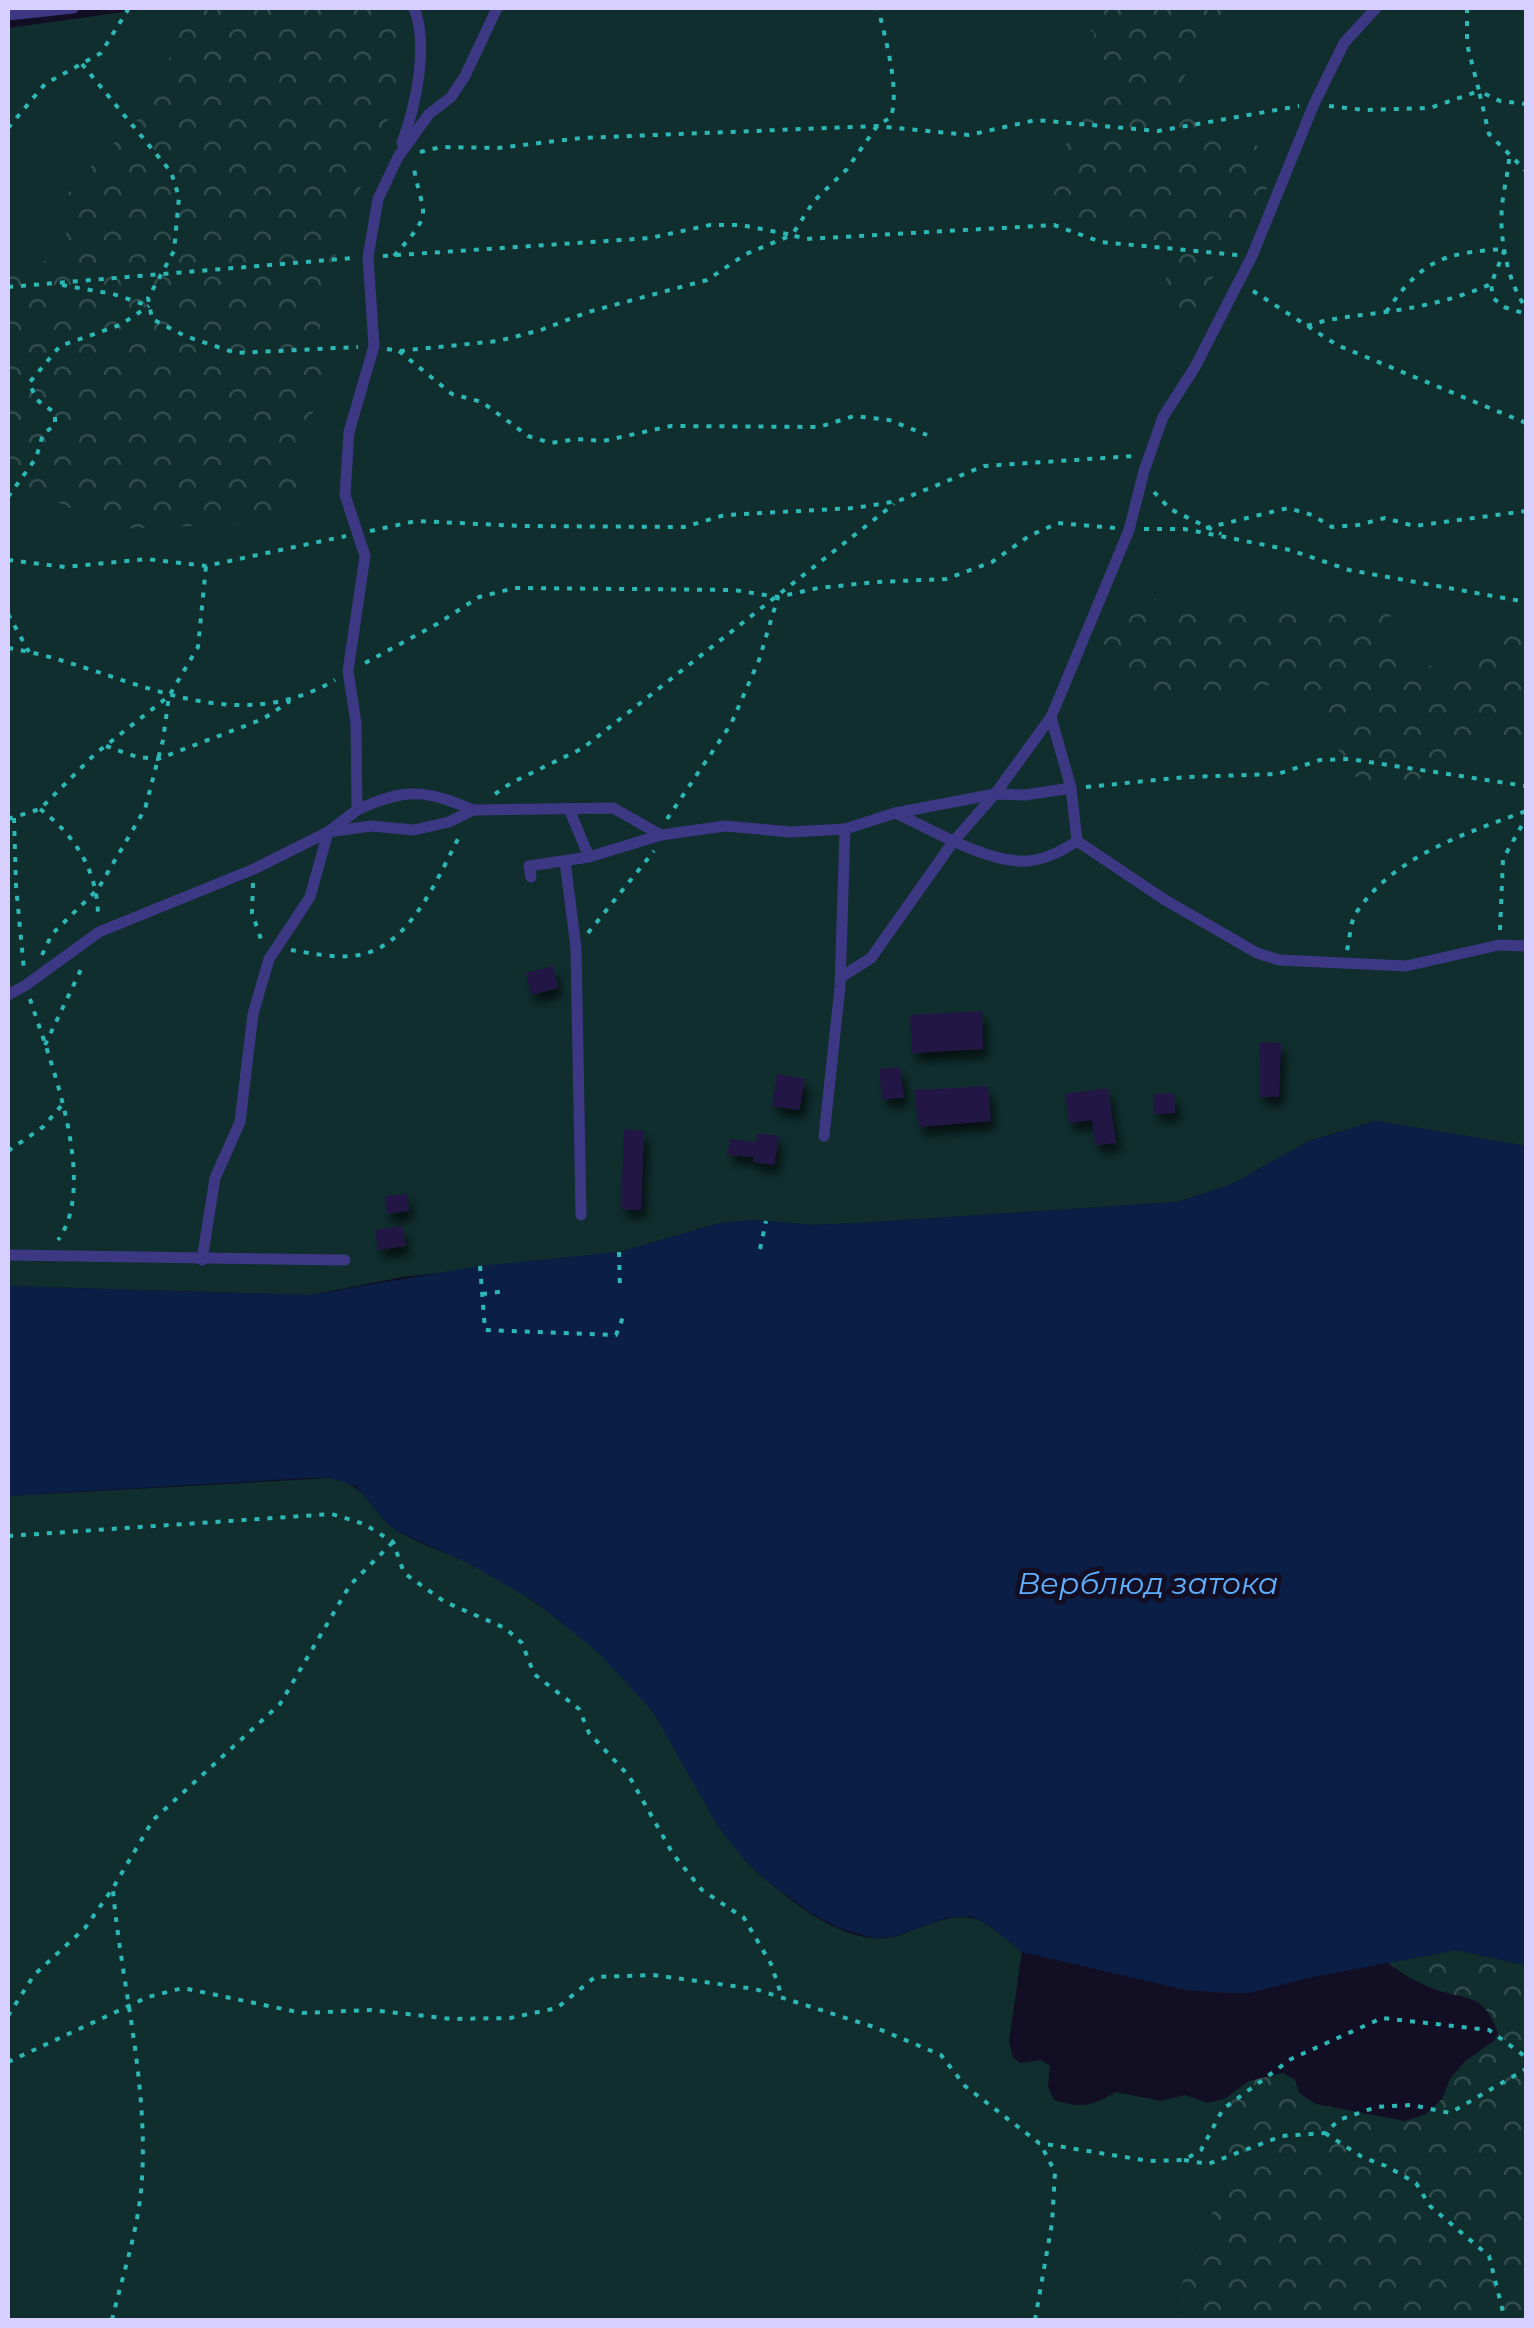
<svg xmlns="http://www.w3.org/2000/svg" width="1534" height="2328" font-family="Montserrat,sans-serif">
  <style>
    .green { fill: #102e2e }
    .forest { fill: url(#forest-crowns) }
    .water { fill: #0b1f46 }
    .building { fill: #241945; filter: url(#shadow) }
    .lines { fill: none; stroke-linecap: round; stroke-linejoin: round }
    .path { stroke: #2cb8b4; stroke-width: 4; stroke-dasharray: 5 8; stroke-linecap: butt }
    .service { stroke: #3d3884; stroke-width: 11 }
    .labels { text-anchor: middle; dominant-baseline: central; stroke-width: 10; stroke-linejoin: round; paint-order: stroke }
    .water-label { font-size: 30px; font-style: italic; fill: #5eb0ff; stroke: #120e24 }
  </style>
  <defs>
    <pattern id="forest-crowns" width="20" height="18" patternUnits="userSpaceOnUse" patternTransform="scale(2.5)"><rect width="20" height="18" fill="#102e2e"/><path d="M2 6a3 3 0 1 1 6 0M12 15a3 3 0 1 1 6 0" fill="none" stroke="#324b4d"/></pattern>
    <filter id="shadow"><feDropShadow dx="5" dy="9" stdDeviation="5" flood-color="#0009"/></filter>
  </defs>
  <rect width="100%" height="100%" fill="#120e24"/>
  <!-- green -->
  <g class="green">
    <path d="M 152,8 L 1526,8 L 1526,1146 L 1376,1121 L 1309,1141 L 1230,1185 L 1177,1202 L 860,1223 L 813,1225 L 755,1220 L 720,1223 L 619,1252 L 403,1277 L 310,1295 L 8,1286 L 8,28 Z"/>
    <path d="M 330,1478 C 373,1487 368,1512 399,1532 C 421,1545 446,1552 468,1563 C 537,1598 604,1648 651,1710 C 695,1766 712,1838 771,1884 C 802,1909 849,1946 893,1937 C 902,1935 912,1930 921,1927 C 975,1907 980,1918 1022,1952 L 1009,2041 L 1013,2058 L 1021,2063 L 1041,2060 L 1050,2066 L 1048,2087 L 1054,2100 C 1083,2109 1091,2106 1116,2092 L 1161,2101 L 1185,2095 L 1208,2103 L 1226,2098 L 1222,2127 L 1231,2176 L 1199,2238 L 1181,2286 L 1177,2314 L 1170,2320 L 8,2320 L 8,1496 Z"/>
  </g>
  <!-- forest -->
  <g class="forest">
    <path d="M 190,8 L 399,8 L 400,75 L 387,122 L 338,244 L 319,331 L 330,379 L 319,407 L 294,430 L 301,483 L 279,523 L 112,529 L 24,485 L 8,485 L 8,264 L 69,259 L 62,200 L 94,163 L 150,107 Z"/>
    <path d="M 1075,8 L 1241,8 L 1183,78 L 1195,102 L 1222,136 L 1266,148 L 1272,180 L 1215,272 L 1192,327 L 1166,316 C 1167,260 1170,250 1126,213 L 1082,220 L 1050,193 L 1057,156 L 1092,108 L 1099,76 L 1094,33 L 1075,18 Z"/>
    <path d="M 1149,598 L 1217,614 L 1352,601 L 1390,615 L 1403,656 L 1445,671 L 1487,653 L 1522,627 L 1526,628 L 1526,772 L 1495,729 L 1400,792 L 1367,787 L 1346,767 L 1319,703 L 1270,685 L 1212,704 L 1161,698 L 1111,680 L 1101,647 L 1113,608 Z"/>
    <path d="M 1456,1950 L 1526,1965 L 1526,2320 L 1171,2320 L 1177,2314 L 1181,2286 L 1199,2238 L 1231,2176 L 1222,2127 L 1226,2098 L 1249,2081 L 1283,2073 L 1295,2080 L 1299,2093 L 1316,2104 L 1405,2121 L 1426,2114 L 1442,2099 L 1450,2079 L 1465,2061 L 1494,2041 L 1498,2033 C 1483,1992 1469,2001 1437,1990 C 1419,1984 1403,1974 1388,1963 Z"/>
  </g>
  <!-- water -->
  <path class="water" d="M 1376,1121 L 1526,1146 L 1526,1965 L 1456,1950 L 1308,1978 L 1249,1993 L 1225,1993 L 1186,1990 L 1022,1952 L 990,1926 L 971,1916 L 946,1918 L 892,1937 L 874,1938 L 839,1928 L 811,1913 L 767,1881 L 743,1858 L 717,1825 L 653,1712 L 600,1654 L 537,1603 L 468,1563 L 397,1531 L 383,1519 L 356,1486 L 330,1478 L 307,1478 L 8,1496 L 8,1286 L 310,1295 L 480,1266 L 619,1252 L 720,1223 L 755,1220 L 813,1225 L 860,1223 L 1177,1202 L 1230,1185 L 1309,1141 Z"/>
  <!-- building -->
  <g class="building">
    <path d="M 553,966 L 558,988 L 531,995 L 526,973 Z"/>
    <path d="M 982,1011 L 983,1049 L 912,1053 L 910,1015 Z"/>
    <path d="M 1260,1042 L 1281,1043 L 1279,1097 L 1259,1097 Z"/>
    <path d="M 900,1067 L 904,1098 L 882,1099 L 879,1069 Z"/>
    <path d="M 777,1074 L 805,1079 L 799,1110 L 772,1106 Z"/>
    <path d="M 988,1086 L 991,1121 L 919,1127 L 914,1090 Z"/>
    <path d="M 1108,1088 L 1116,1143 L 1095,1145 L 1092,1120 L 1069,1123 L 1065,1094 Z"/>
    <path d="M 1174,1093 L 1175,1113 L 1154,1114 L 1153,1094 Z"/>
    <path d="M 624,1129 L 644,1131 L 641,1210 L 621,1209 Z"/>
    <path d="M 757,1133 L 779,1136 L 774,1165 L 753,1162 L 754,1157 L 727,1155 L 730,1139 L 756,1142 Z"/>
    <path d="M 407,1194 L 409,1211 L 387,1214 L 385,1196 Z"/>
    <path d="M 402,1226 L 406,1246 L 378,1250 L 375,1230 Z"/>
  </g>
  <g class="lines">
    <!-- path -->
    <g class="path">
      <path d="M 1467,8 L 1467,44 L 1479,91 L 1500,101 L 1526,104"/>
      <path d="M 82,64 L 171,172 L 179,197 L 174,251 L 148,298 L 152,319 L 185,336 L 236,353 L 358,347"/>
      <path d="M 1329,106 L 1365,110 L 1430,108 L 1479,91 L 1489,134 L 1526,171"/>
      <path d="M 8,128 L 45,84 L 101,53 L 129,8"/>
      <path d="M 420,152 L 441,147 L 498,148 L 581,138 L 877,126 L 969,135 L 1036,120 L 1158,131 L 1299,106"/>
      <path d="M 1509,159 C 1508,175 1503,191 1502,207 C 1499,238 1508,283 1526,308"/>
      <path d="M 383,256 L 650,238 L 710,225 L 741,225 L 792,235 L 814,201 L 847,169 L 877,126 L 891,117 C 900,89 885,37 878,8"/>
      <path d="M 394,256 C 437,208 422,219 413,163"/>
      <path d="M 62,285 L 113,294 L 149,306"/>
      <path d="M 8,287 L 353,258"/>
      <path d="M 1253,291 L 1337,345 L 1526,423"/>
      <path d="M 1386,312 C 1422,260 1442,253 1505,249 L 1491,284 L 1493,298 L 1504,307 L 1526,314"/>
      <path d="M 1307,326 C 1333,317 1358,316 1385,312 C 1421,307 1457,299 1491,284"/>
      <path d="M 387,349 L 399,351 L 498,341 L 541,330 L 588,312 L 707,280 L 746,254 L 792,235 L 805,239 L 1054,225 L 1101,242 L 1238,255"/>
      <path d="M 399,351 L 452,394 L 482,402 L 528,436 L 551,443 L 576,439 L 603,441 L 671,426 L 819,427 L 854,416 L 889,420 L 927,435"/>
      <path d="M 1154,492 L 1170,509 L 1221,534"/>
      <path d="M 8,497 L 36,458 L 43,434 L 55,425 L 55,413 L 37,400 L 29,383 L 60,346 L 120,325 L 149,306"/>
      <path d="M 1206,528 L 1288,508 L 1312,515 L 1332,527 L 1358,525 L 1385,518 L 1414,526 L 1526,511"/>
      <path d="M 1144,529 L 1184,529 L 1235,539 L 1290,550 L 1349,570 L 1526,602"/>
      <path d="M 370,531 L 416,521 L 520,526 L 684,527 L 725,515 L 855,508 L 898,501 L 984,466 L 1134,456"/>
      <path d="M 8,560 L 65,567 L 147,559 L 206,566 L 346,536"/>
      <path d="M 8,614 L 29,652"/>
      <path d="M 8,648 C 118,665 223,745 335,680"/>
      <path d="M 365,663 L 437,624 L 479,597 L 515,588 L 734,590 L 778,597 L 818,588 L 877,582 L 946,579 L 992,562 L 1029,536 L 1058,523 L 1115,528"/>
      <path d="M 106,746 L 137,757 L 158,759 L 263,719 L 290,701"/>
      <path d="M 1086,787 L 1186,777 L 1278,774 L 1320,760 L 1349,759 L 1526,786"/>
      <path d="M 495,794 L 511,783 L 583,748 L 894,504"/>
      <path d="M 40,809 C 76,836 98,872 98,917"/>
      <path d="M 14,818 L 16,886 L 24,970"/>
      <path d="M 8,819 L 40,809 L 95,754 L 169,696 L 198,647 L 206,566"/>
      <path d="M 667,819 L 731,724 L 759,660 L 778,597"/>
      <path d="M 253,883 L 252,913 L 262,942"/>
      <path d="M 1500,930 L 1503,859 L 1526,818"/>
      <path d="M 588,933 L 654,851"/>
      <path d="M 291,950 C 316,954 346,961 370,952 C 414,937 440,873 460,835"/>
      <path d="M 1347,950 C 1350,939 1350,922 1356,913 C 1393,856 1467,833 1526,811"/>
      <path d="M 42,955 L 52,934 L 98,889 L 145,809 L 163,740 L 169,696"/>
      <path d="M 30,999 C 50,1060 99,1184 58,1240"/>
      <path d="M 45,1045 L 84,963"/>
      <path d="M 8,1151 L 43,1127 L 62,1105"/>
      <path d="M 760,1249 L 766,1221"/>
      <path d="M 619,1252 L 620,1288"/>
      <path d="M 480,1266 L 485,1330 L 616,1335 L 623,1317"/>
      <path d="M 482,1294 L 507,1291"/>
      <path d="M 8,1536 L 332,1514 L 364,1524 L 393,1542 L 404,1573 L 445,1602 L 505,1628 L 522,1643 L 534,1674 L 579,1709 L 589,1733 L 629,1776 L 673,1854 L 702,1890 L 744,1918 L 771,1964 L 781,1994"/>
      <path d="M 8,2016 L 34,1975 L 85,1928 L 113,1888 L 153,1820 L 280,1704 L 350,1585 L 393,1542"/>
      <path d="M 8,2062 L 148,1997 L 183,1988 L 302,2013 L 371,2010 L 452,2019 L 510,2018 L 557,2008 L 595,1977 L 653,1975 L 755,1989 L 874,2027 L 941,2055 L 965,2086 L 1039,2143 L 1149,2161 L 1184,2160 L 1201,2150 L 1223,2109 L 1291,2059 L 1382,2018 L 1489,2030 L 1526,2057"/>
      <path d="M 1325,2133 L 1362,2157 L 1386,2166 L 1416,2183 L 1430,2206 L 1489,2256 L 1505,2320"/>
      <path d="M 1184,2160 L 1208,2164 L 1282,2136 L 1325,2133 L 1339,2120 L 1376,2107 L 1412,2105 L 1450,2113 L 1526,2069"/>
      <path d="M 112,2320 C 123,2273 139,2228 142,2179 C 148,2082 122,1987 113,1891"/>
      <path d="M 1035,2320 L 1052,2223 L 1055,2172 L 1041,2145"/>
    </g>
    <!-- service -->
    <g class="service">
      <path d="M 8,15 L 73,8"/>
      <path d="M 402,143 C 416,105 429,45 414,8"/>
      <path d="M 1051,717 L 1071,788 L 1077,841"/>
      <path d="M 569,809 L 589,857"/>
      <path d="M 357,810 C 405,788 424,789 473,810"/>
      <path d="M 896,813 C 929,829 990,864 1027,861 C 1045,860 1062,851 1077,841 L 1165,900 L 1257,953 L 1279,960 L 1406,966 L 1499,945 L 1526,946"/>
      <path d="M 565,861 L 576,948 L 581,1215"/>
      <path d="M 531,877 L 529,866 L 589,857 L 661,835 L 725,826 L 791,832 L 845,829 L 895,813 L 995,794 L 1051,717 L 1129,530 L 1144,471 L 1163,417 L 1195,367 L 1252,256 L 1314,104 L 1344,43 L 1376,8"/>
      <path d="M 841,977 L 871,958 L 953,842 L 995,794 L 1025,795 L 1071,788"/>
      <path d="M 8,995 L 26,985 L 99,932 L 254,869 L 328,832 L 371,826 L 414,830 L 449,822 L 473,810 L 613,808 L 661,835"/>
      <path d="M 824,1136 L 840,987 L 845,829"/>
      <path d="M 8,1255 L 345,1260"/>
      <path d="M 202,1260 L 215,1178 L 240,1122 L 253,1014 L 269,959 L 310,897 L 328,832 L 357,810 L 356,723 L 348,671 L 365,556 L 345,495 L 349,432 L 374,346 L 368,257 L 378,199 L 398,157 L 429,114 L 451,97 L 465,76 L 497,8"/>
    </g>
  </g>
  <g class="labels">
    <!-- water labels -->
    <g class="water-label">
      <text x="1148" y="1583">Верблюд затока</text>
    </g>
  </g>
  <!-- border -->
  <rect width="1534" height="2328" fill="none" stroke="#d7d0ff" stroke-width="20"/>
</svg>
